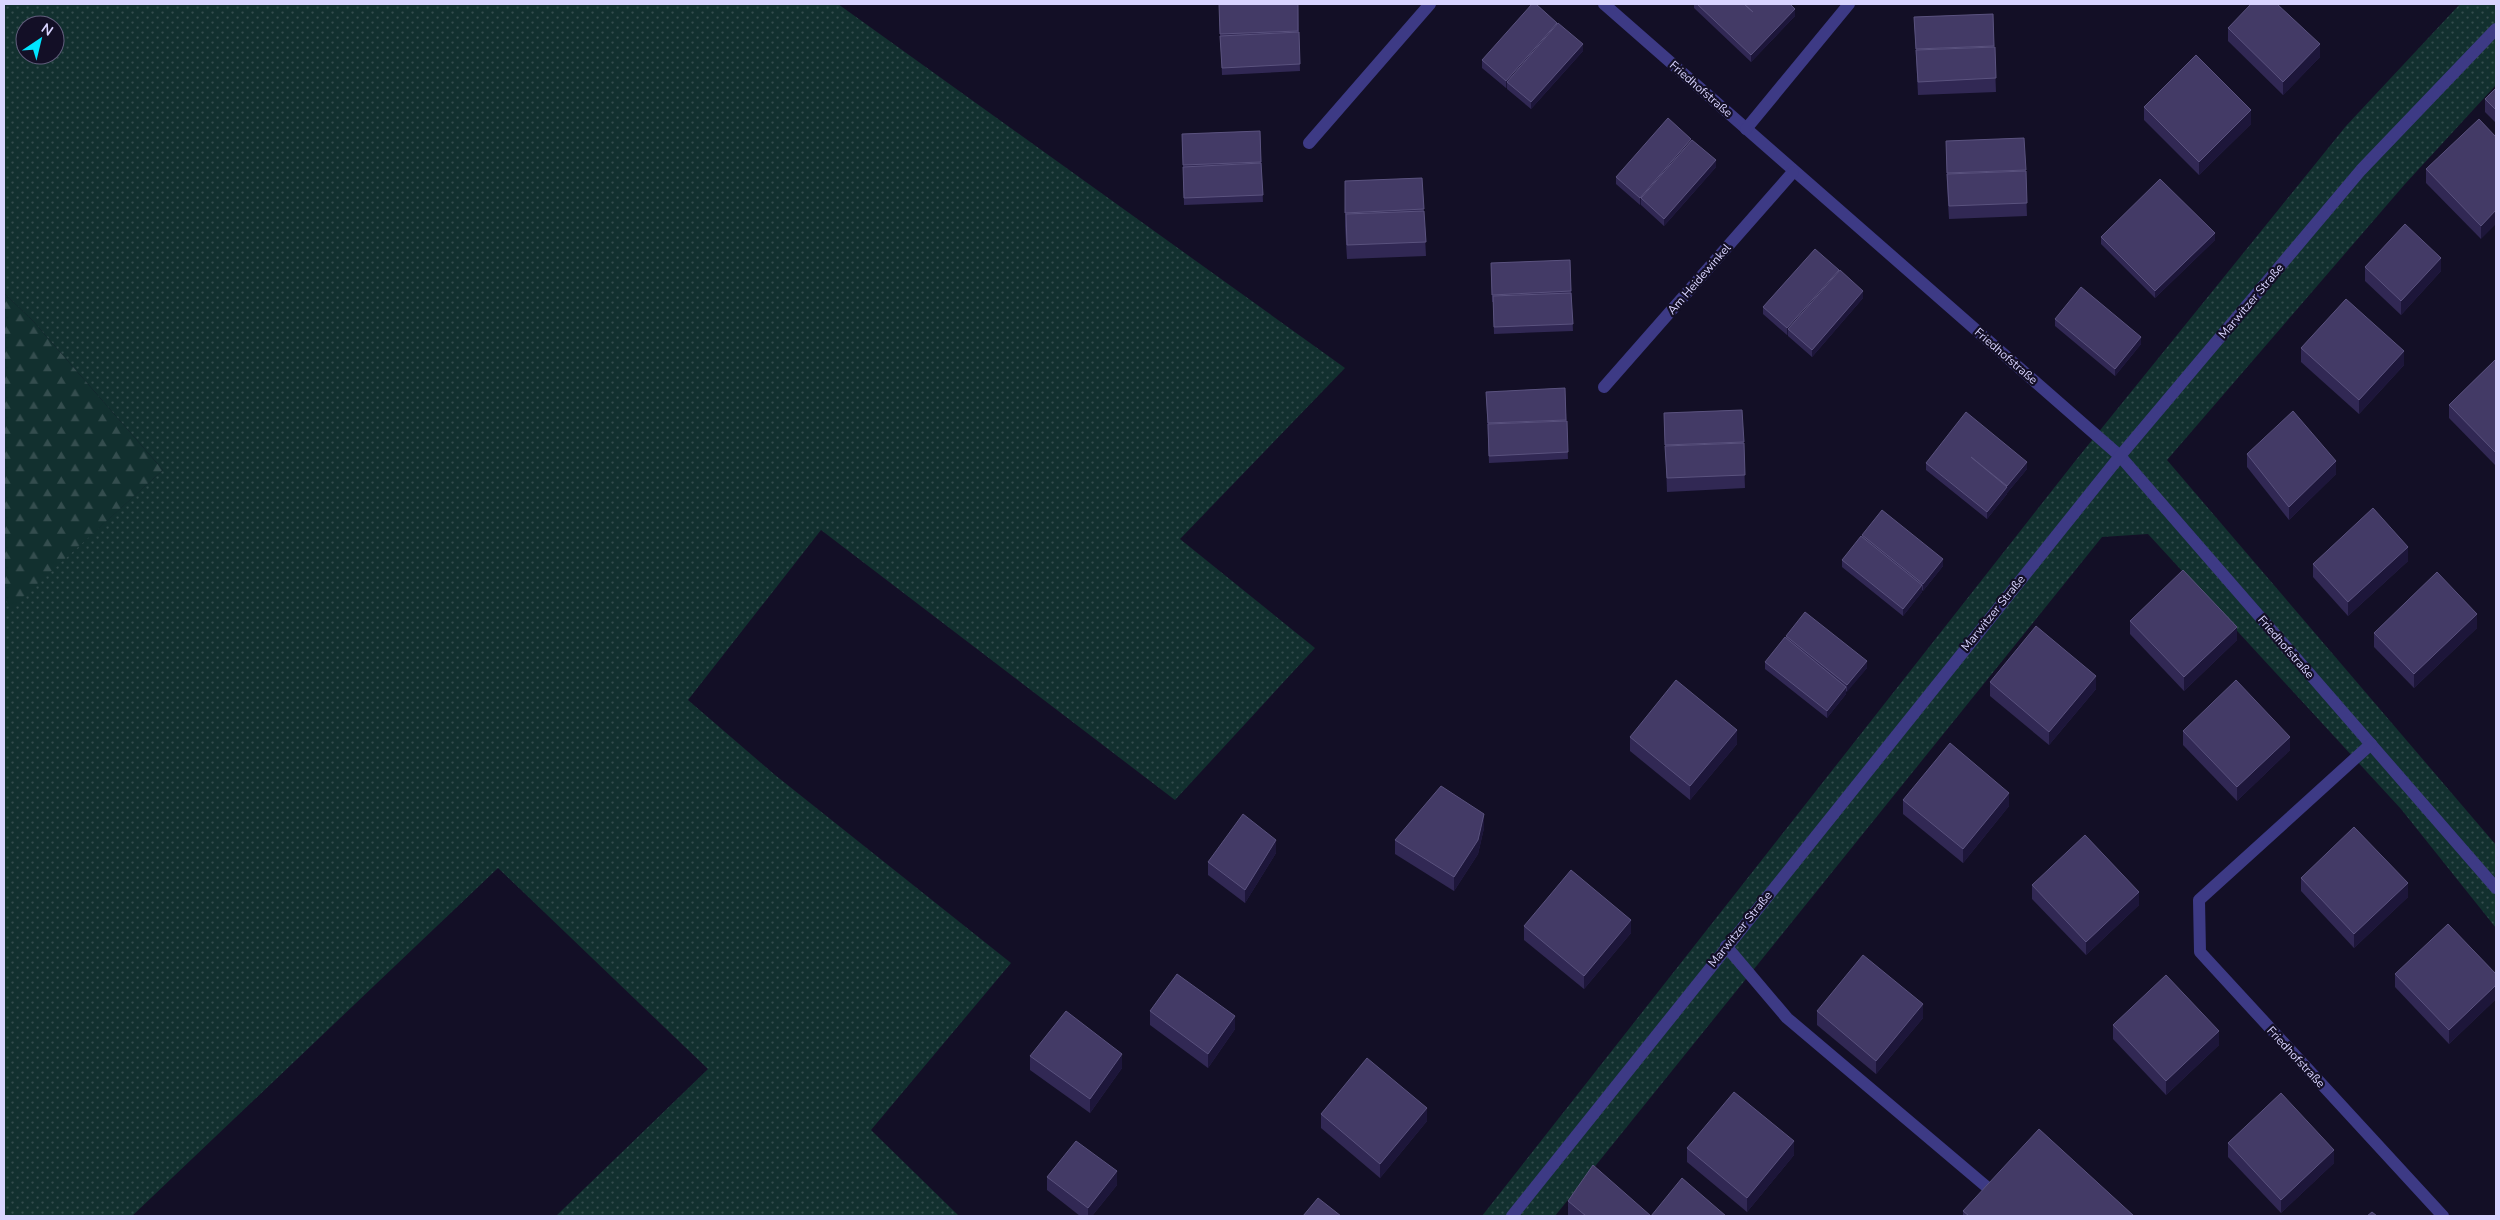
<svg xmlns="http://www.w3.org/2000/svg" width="2500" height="1220" font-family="'Nunito Sans',sans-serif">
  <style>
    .grass { fill: url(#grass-dots); fill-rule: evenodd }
    .forest { fill: url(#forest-firs) }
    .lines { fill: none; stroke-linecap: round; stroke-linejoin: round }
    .minor { stroke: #3d3a85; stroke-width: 12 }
    .wall { fill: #312854 }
    .shaded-wall { fill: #1d163a }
    .building { fill: #433a66; stroke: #5a527e }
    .labels { text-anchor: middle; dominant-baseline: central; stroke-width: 4.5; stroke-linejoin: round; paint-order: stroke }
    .street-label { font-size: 12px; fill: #d9d4ff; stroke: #130f26 }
  </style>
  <defs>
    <pattern id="grass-dots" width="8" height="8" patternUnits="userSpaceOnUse" patternTransform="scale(1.25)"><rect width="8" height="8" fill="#12302f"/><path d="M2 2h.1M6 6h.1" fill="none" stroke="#344d4e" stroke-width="1.8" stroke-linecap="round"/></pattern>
    <pattern id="forest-firs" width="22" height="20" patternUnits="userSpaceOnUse" patternTransform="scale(1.25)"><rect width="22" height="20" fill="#12302f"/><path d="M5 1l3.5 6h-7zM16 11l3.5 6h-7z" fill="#344d4e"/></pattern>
  </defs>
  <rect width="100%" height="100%" fill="#130f26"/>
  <!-- grass -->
  <g class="grass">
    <path d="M 4,4 L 838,4 L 1345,368 L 1180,539 L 1315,648 L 1175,800 L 821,530 L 688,700 L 775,775 L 1011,963 L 871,1130 L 959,1216 L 556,1216 L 708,1069 L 498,868 L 132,1216 L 4,1216 L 4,600 L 12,606 L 163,470 L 33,321 L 4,293 ZM 25,25 L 55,25 L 55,55 L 25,55 Z"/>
    <path d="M 2460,4 L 2496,4 L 2496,85 L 2405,184 L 2167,460 L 2496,845 L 2496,928 L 2401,809 L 2148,534 L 2102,537 L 1555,1216 L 1482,1216 L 2076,460 L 2346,126 Z"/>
  </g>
  <!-- forest -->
  <path class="forest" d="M 4,293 L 33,321 L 163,470 L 12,607 L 4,600 Z"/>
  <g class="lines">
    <!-- minor -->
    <g class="minor">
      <path d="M 1604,4 L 2120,456 L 2496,888"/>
      <path d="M 1746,129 L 1849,4"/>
      <path d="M 1309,143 L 1430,4"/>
      <path d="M 1604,387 L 1793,172"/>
      <path d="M 2371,744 L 2199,900 L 2200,952 L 2443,1216"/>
      <path d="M 1726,946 L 1787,1018 L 1988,1188"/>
      <path d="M 1512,1216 L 2120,456 L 2361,170 L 2496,29"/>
    </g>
  </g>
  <!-- wall -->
  <g class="wall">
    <path d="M 1298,4 L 1300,71 L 1222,75 L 1219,10 Z"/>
    <path d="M 1694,4 L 1790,4 L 1795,16 L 1751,62 L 1694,8 Z"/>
    <path d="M 1993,14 L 1996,92 L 1918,95 L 1914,17 Z"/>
    <path d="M 1557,25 L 1583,51 L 1531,109 L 1507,89 L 1507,87 L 1506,88 L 1482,68 L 1482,60 Z"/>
    <path d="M 2228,28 L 2320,57 L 2283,95 L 2228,41 Z"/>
    <path d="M 2496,88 L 2496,123 L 2485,112 L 2485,99 Z"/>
    <path d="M 2144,107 L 2251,124 L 2199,175 L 2144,120 Z"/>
    <path d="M 1260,131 L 1263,202 L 1184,205 L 1182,134 Z"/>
    <path d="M 2496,137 L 2481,239 L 2426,183 L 2426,169 Z"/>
    <path d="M 2024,138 L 2027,216 L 1949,219 L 1947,187 L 1946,141 Z"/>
    <path d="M 1691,141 L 1716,167 L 1664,226 L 1641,205 L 1641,203 L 1640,205 L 1616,184 L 1616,177 Z"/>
    <path d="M 1422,178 L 1426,256 L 1347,259 L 1345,227 L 1345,181 Z"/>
    <path d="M 2101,237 L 2215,240 L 2155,298 L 2101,244 Z"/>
    <path d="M 1570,260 L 1573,331 L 1494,334 L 1493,302 L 1492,302 L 1491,263 Z"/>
    <path d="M 2365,267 L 2441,271 L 2401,315 L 2365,281 Z"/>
    <path d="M 1863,298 L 1812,357 L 1788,336 L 1788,334 L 1787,335 L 1763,314 L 1763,307 Z"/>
    <path d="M 2055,319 L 2141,344 L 2115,376 L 2055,326 Z"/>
    <path d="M 2301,348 L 2404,365 L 2359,414 L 2301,362 Z"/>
    <path d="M 2496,359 L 2496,466 L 2449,418 L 2449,405 Z"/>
    <path d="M 1565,388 L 1568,459 L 1489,463 L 1486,392 Z"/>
    <path d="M 1742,410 L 1745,488 L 1667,492 L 1664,413 Z"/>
    <path d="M 2247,454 L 2336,474 L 2289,520 L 2247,467 Z"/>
    <path d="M 1926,463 L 2027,469 L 2007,493 L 2007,494 L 1987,519 L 1926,470 Z"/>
    <path d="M 1862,535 L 1943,566 L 1923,591 L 1922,590 L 1922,592 L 1903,616 L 1842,567 L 1842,560 L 1862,536 Z"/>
    <path d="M 2408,561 L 2348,616 L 2313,577 L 2313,564 Z"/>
    <path d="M 2130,621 L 2237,640 L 2184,691 L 2130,634 Z"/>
    <path d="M 2477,628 L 2414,688 L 2374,647 L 2374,633 Z"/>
    <path d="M 1786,636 L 1867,668 L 1846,692 L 1846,694 L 1827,718 L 1765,669 L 1765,662 L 1786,638 Z"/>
    <path d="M 1990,682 L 2096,689 L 2049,745 L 1990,696 Z"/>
    <path d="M 2183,731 L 2290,750 L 2237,801 L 2183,745 Z"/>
    <path d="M 1630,737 L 1737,744 L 1690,800 L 1630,751 Z"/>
    <path d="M 1903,800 L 2009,806 L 1963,863 L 1903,814 Z"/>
    <path d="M 1484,828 L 1478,854 L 1454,891 L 1395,854 L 1395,840 Z"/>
    <path d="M 1276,853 L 1245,903 L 1208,875 L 1208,862 Z"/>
    <path d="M 2301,878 L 2408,897 L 2354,948 L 2301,891 Z"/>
    <path d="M 2032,885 L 2139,905 L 2086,955 L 2032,899 Z"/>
    <path d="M 1524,926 L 1631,933 L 1584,989 L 1524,940 Z"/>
    <path d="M 2395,974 L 2496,974 L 2496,999 L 2449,1044 L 2395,987 Z"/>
    <path d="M 1150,1011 L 1235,1029 L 1208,1068 L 1150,1025 Z"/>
    <path d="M 1817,1011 L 1923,1018 L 1876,1074 L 1817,1025 Z"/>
    <path d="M 2113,1025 L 2219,1045 L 2166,1095 L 2113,1039 Z"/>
    <path d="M 1030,1056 L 1122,1068 L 1090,1113 L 1030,1070 Z"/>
    <path d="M 1321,1114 L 1427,1121 L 1380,1178 L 1321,1128 Z"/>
    <path d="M 2228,1143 L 2334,1163 L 2281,1213 L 2228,1157 Z"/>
    <path d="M 1687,1148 L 1794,1155 L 1747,1212 L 1687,1162 Z"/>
    <path d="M 1047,1177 L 1117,1185 L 1092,1216 L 1080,1216 L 1047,1190 Z"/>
    <path d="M 1568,1201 L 1651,1216 L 1726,1216 L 1568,1216 Z"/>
    <path d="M 1963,1211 L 2134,1216 L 1963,1216 Z"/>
  </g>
  <!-- shaded-wall -->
  <g class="shaded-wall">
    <path d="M 1795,9 L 1795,16 L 1751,62 L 1751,55 Z"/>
    <path d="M 1557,23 L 1557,30 L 1507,82 L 1507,87 L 1506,88 L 1506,81 Z"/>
    <path d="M 1583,44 L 1583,51 L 1531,109 L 1531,102 Z"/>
    <path d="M 2320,44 L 2320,57 L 2283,95 L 2283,82 Z"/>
    <path d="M 2251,110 L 2251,124 L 2199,175 L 2199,162 Z"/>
    <path d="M 1691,139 L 1691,146 L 1641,198 L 1641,203 L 1640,205 L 1640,198 Z"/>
    <path d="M 1716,160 L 1716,167 L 1664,226 L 1664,219 Z"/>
    <path d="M 2496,210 L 2496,224 L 2481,239 L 2481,226 Z"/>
    <path d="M 2215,233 L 2215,240 L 2155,298 L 2155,291 Z"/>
    <path d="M 2441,258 L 2441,271 L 2401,315 L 2401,301 Z"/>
    <path d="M 1839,270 L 1839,277 L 1788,329 L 1788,334 L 1787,335 L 1787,328 Z"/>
    <path d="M 1863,291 L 1863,298 L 1812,357 L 1812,350 Z"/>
    <path d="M 2141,337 L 2141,344 L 2115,376 L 2115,369 Z"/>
    <path d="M 2404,351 L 2404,365 L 2359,414 L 2359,400 Z"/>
    <path d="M 2336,461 L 2336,474 L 2289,520 L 2289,507 Z"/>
    <path d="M 2027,462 L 2027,469 L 2007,493 L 2007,486 Z"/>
    <path d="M 2007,487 L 2007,494 L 1987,519 L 1987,512 Z"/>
    <path d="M 2408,547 L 2408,561 L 2348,616 L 2348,602 Z"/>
    <path d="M 1943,559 L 1943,566 L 1923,591 L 1923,584 Z"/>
    <path d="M 1922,585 L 1922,592 L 1903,616 L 1903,609 Z"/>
    <path d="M 2477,614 L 2477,628 L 2414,688 L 2414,674 Z"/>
    <path d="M 2237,627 L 2237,640 L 2184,691 L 2184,677 Z"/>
    <path d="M 1867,661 L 1867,668 L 1847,692 L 1847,685 Z"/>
    <path d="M 2096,676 L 2096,689 L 2049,745 L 2049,732 Z"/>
    <path d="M 1846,687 L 1846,694 L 1827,718 L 1827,711 Z"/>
    <path d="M 1737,730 L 1737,744 L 1690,800 L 1690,786 Z"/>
    <path d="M 2290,737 L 2290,750 L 2237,801 L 2237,787 Z"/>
    <path d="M 2009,793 L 2009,806 L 1963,863 L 1963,849 Z"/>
    <path d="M 1484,814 L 1484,828 L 1478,854 L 1454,891 L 1454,877 Z"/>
    <path d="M 1276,840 L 1276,853 L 1245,903 L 1245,890 Z"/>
    <path d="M 2408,883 L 2408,897 L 2354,948 L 2354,934 Z"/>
    <path d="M 2139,892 L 2139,905 L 2086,955 L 2086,942 Z"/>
    <path d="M 1631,920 L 1631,933 L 1584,989 L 1584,976 Z"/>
    <path d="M 2496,985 L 2496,999 L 2449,1044 L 2449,1030 Z"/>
    <path d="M 1923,1004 L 1923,1018 L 1876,1074 L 1876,1061 Z"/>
    <path d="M 1235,1016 L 1235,1029 L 1208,1068 L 1208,1054 Z"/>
    <path d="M 2219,1031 L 2219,1045 L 2166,1095 L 2166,1081 Z"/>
    <path d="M 1122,1054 L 1122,1068 L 1090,1113 L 1090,1099 Z"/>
    <path d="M 1427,1108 L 1427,1121 L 1380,1178 L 1380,1164 Z"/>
    <path d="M 1794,1141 L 1794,1155 L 1747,1212 L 1747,1198 Z"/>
    <path d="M 2334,1150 L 2334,1163 L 2281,1213 L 2281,1200 Z"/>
    <path d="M 1117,1171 L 1117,1185 L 1092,1216 L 1088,1216 L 1088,1208 Z"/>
  </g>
  <!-- building -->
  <g class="building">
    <path d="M 1219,4 L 1298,4 L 1298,31 L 1220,34 Z"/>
    <path d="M 1532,4 L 1536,4 L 1557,23 L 1506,81 L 1482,60 Z"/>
    <path d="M 1697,4 L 1744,4 L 1753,12 L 1744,4 L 1790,4 L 1795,9 L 1751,55 Z"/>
    <path d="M 2251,4 L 2277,4 L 2320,44 L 2283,82 L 2228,28 Z"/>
    <path d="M 1993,14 L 1994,46 L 1916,49 L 1914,17 Z"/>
    <path d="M 1558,23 L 1583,44 L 1531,102 L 1507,82 Z"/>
    <path d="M 1299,32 L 1300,64 L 1222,68 L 1220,36 Z"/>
    <path d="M 1995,47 L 1996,78 L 1918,82 L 1916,50 Z"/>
    <path d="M 2196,55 L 2251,110 L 2199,162 L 2144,107 Z"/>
    <path d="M 2496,88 L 2496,110 L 2485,99 Z"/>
    <path d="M 1668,118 L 1691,139 L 1640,198 L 1616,177 Z"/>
    <path d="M 2479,119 L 2496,137 L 2496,210 L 2481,226 L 2426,169 Z"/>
    <path d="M 1260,131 L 1261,162 L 1183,165 L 1182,134 Z"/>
    <path d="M 2024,138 L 2026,170 L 1947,173 L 1946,141 Z"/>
    <path d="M 1692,140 L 1716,160 L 1664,219 L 1641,198 Z"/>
    <path d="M 1261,163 L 1263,195 L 1184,198 L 1183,167 Z"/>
    <path d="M 2026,171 L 2027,203 L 1949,206 L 1947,174 Z"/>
    <path d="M 1422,178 L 1424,209 L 1345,213 L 1345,181 Z"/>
    <path d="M 2160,179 L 2215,233 L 2155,291 L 2101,237 Z"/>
    <path d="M 1424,211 L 1426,242 L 1347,245 L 1346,214 Z"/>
    <path d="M 2405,224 L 2441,258 L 2401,301 L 2365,267 Z"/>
    <path d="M 1815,249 L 1839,270 L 1787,328 L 1763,307 Z"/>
    <path d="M 1570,260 L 1571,291 L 1492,295 L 1491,263 Z"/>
    <path d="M 1840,270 L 1863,291 L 1812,350 L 1788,329 Z"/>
    <path d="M 2081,287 L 2141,337 L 2115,369 L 2055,319 Z"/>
    <path d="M 1571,293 L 1573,324 L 1494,327 L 1493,296 Z"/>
    <path d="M 2346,299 L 2404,351 L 2359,400 L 2301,348 Z"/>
    <path d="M 2496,359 L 2496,453 L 2449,405 Z"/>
    <path d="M 1565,388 L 1566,420 L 1488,423 L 1486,392 Z"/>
    <path d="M 1742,410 L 1744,442 L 1665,445 L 1664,413 Z"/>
    <path d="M 2293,411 L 2336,461 L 2289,507 L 2247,454 Z"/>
    <path d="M 1966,412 L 2027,462 L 2007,486 L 1971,457 L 2007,487 L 1987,512 L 1926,463 Z"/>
    <path d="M 1567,421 L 1568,452 L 1489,456 L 1488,424 Z"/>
    <path d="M 1744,443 L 1745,475 L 1667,478 L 1665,446 Z"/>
    <path d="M 2373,508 L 2408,547 L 2348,602 L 2313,564 Z"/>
    <path d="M 1882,510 L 1943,559 L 1923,584 L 1862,535 Z"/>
    <path d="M 1861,536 L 1922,585 L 1903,609 L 1842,560 Z"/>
    <path d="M 2183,570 L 2237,627 L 2184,677 L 2130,621 Z"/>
    <path d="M 2437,572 L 2477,614 L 2414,674 L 2374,633 Z"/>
    <path d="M 1805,612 L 1867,661 L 1847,685 L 1786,636 Z"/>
    <path d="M 2036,626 L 2096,676 L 2049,732 L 1990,682 Z"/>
    <path d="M 1785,637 L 1846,687 L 1827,711 L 1765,662 Z"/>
    <path d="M 1676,680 L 1737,730 L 1690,786 L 1630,737 Z"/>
    <path d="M 2236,680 L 2290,737 L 2237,787 L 2183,731 Z"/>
    <path d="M 1950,743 L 2009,793 L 1963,849 L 1903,800 Z"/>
    <path d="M 1441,786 L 1484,814 L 1478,840 L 1454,877 L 1395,840 Z"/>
    <path d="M 1243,814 L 1276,840 L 1245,890 L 1208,862 Z"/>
    <path d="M 2354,827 L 2408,883 L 2354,934 L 2301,878 Z"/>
    <path d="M 2085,835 L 2139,892 L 2086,942 L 2032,885 Z"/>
    <path d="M 1571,870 L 1631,920 L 1584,976 L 1524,926 Z"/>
    <path d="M 2448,924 L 2496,974 L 2496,985 L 2449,1030 L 2395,974 Z"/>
    <path d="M 1863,955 L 1923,1004 L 1876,1061 L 1817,1011 Z"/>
    <path d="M 1177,974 L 1235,1016 L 1208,1054 L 1150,1011 Z"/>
    <path d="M 2166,975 L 2219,1031 L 2166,1081 L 2113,1025 Z"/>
    <path d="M 1066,1011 L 1122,1054 L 1090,1099 L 1030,1056 Z"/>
    <path d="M 1367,1058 L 1427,1108 L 1380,1164 L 1321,1114 Z"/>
    <path d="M 1734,1092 L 1794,1141 L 1747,1198 L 1687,1148 Z"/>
    <path d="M 2281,1093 L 2334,1150 L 2281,1200 L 2228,1143 Z"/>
    <path d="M 2039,1129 L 2134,1216 L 1969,1216 L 1963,1211 Z"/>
    <path d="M 1076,1141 L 1117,1171 L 1088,1208 L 1047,1177 Z"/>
    <path d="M 1593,1165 L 1651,1216 L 1682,1178 L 1726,1216 L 1586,1216 L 1568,1201 Z"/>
    <path d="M 1318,1198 L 1341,1216 L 1303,1216 Z"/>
    <path d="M 2372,1212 L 2377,1216 L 2367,1216 Z"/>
  </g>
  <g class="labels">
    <!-- street labels -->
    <g class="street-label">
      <text transform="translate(1701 89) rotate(41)">Friedhofstraße</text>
      <text transform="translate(1699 279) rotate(-49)">Am Heidewinkel</text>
      <text transform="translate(2251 301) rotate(-50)">Marwitzer Straße</text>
      <text transform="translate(2006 356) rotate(41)">Friedhofstraße</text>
      <text transform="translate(1993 613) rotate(-51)">Marwitzer Straße</text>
      <text transform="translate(2286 647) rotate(49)">Friedhofstraße</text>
      <text transform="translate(1740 929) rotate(-51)">Marwitzer Straße</text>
      <text transform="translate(2296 1057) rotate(47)">Friedhofstraße</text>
    </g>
  </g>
  <!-- border -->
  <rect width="2500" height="1220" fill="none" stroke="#d9d4ff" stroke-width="10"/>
  <!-- north arrow -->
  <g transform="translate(40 40) rotate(35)"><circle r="24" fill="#130f26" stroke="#625e7d"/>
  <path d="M0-4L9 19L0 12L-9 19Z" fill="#00e5ff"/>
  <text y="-8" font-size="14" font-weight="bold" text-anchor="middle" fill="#d9d4ff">N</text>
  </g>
</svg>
